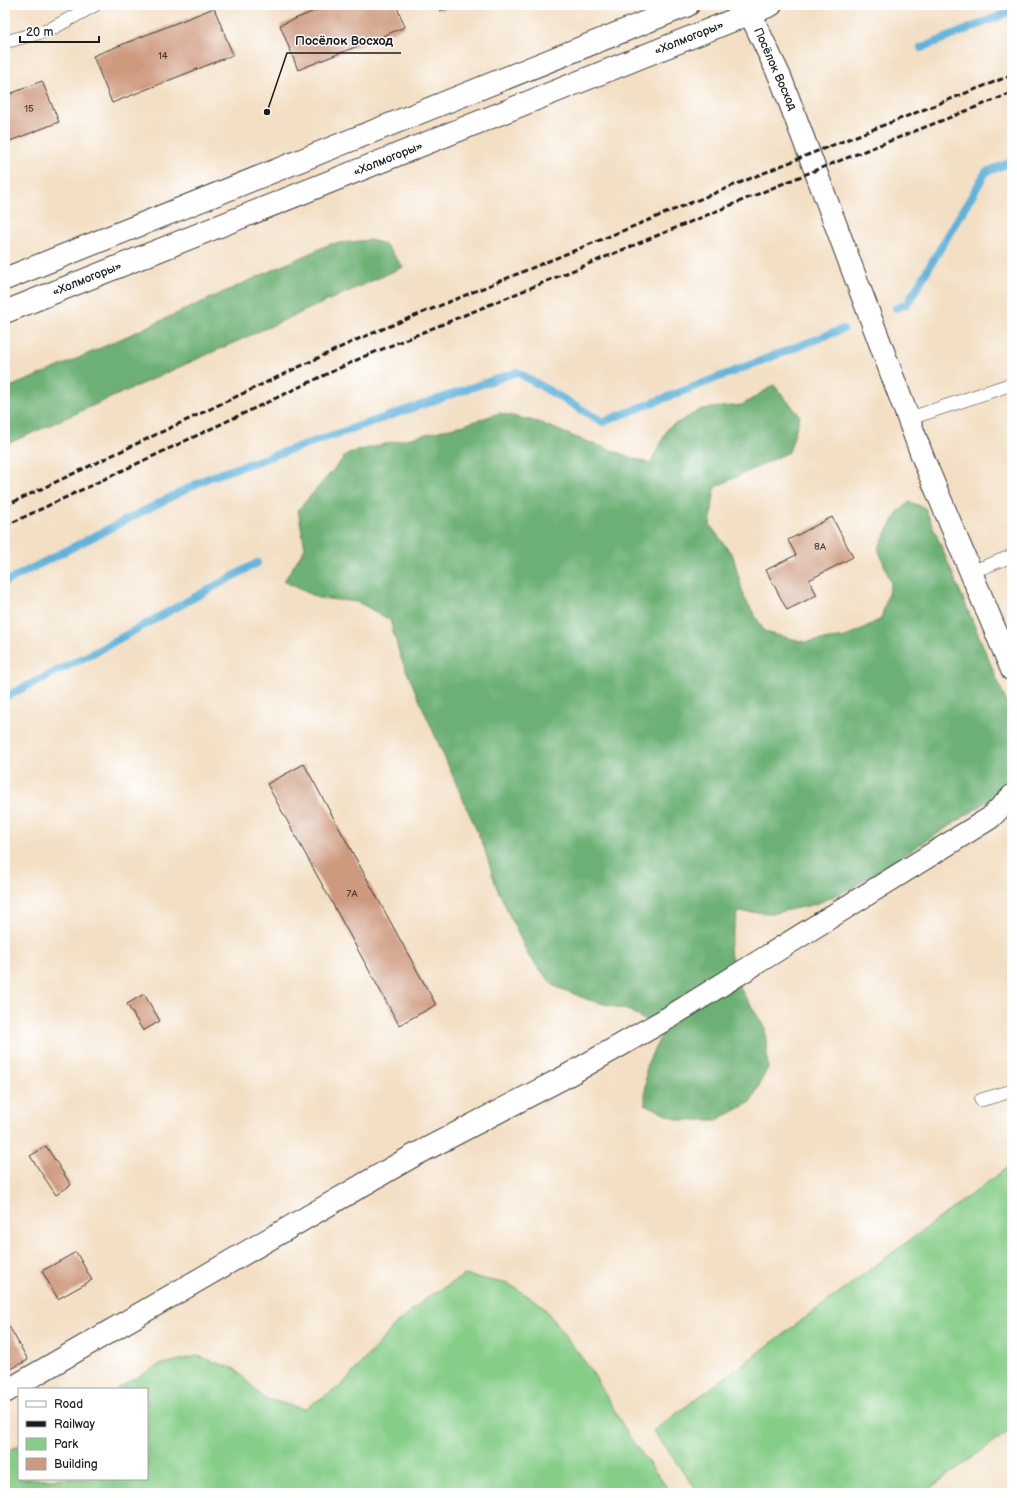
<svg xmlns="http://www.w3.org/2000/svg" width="1017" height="1498" font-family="'Balsamiq Sans',sans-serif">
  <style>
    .green { fill: #86cd88; stroke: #517452 }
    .forest { fill: #6cb074; stroke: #446648 }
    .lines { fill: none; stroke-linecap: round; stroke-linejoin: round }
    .stream { stroke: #5fb3db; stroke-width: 8 }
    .building { fill: #ce9a7e }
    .lane-casing { stroke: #3c3935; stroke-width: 14 }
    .street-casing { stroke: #3c3935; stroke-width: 24 }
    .highway-casing { stroke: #3c3935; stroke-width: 24 }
    .lane { stroke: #fff; stroke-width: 13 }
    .street { stroke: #fff; stroke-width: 22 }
    .highway { stroke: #fff; stroke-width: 22 }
    .rail { stroke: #1c1c1c; stroke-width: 3; stroke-dasharray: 6 3; stroke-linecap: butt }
    .labels { text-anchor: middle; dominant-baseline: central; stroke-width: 3; stroke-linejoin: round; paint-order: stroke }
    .number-label { font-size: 10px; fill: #483c34 }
    .street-label { font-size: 12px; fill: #1c1c1c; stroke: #fff }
    .leader { fill: none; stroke: #1c1c1c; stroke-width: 1.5 }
    .callout-dot { fill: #1c1c1c; stroke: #fff; stroke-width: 1.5 }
    .callout-label { font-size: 13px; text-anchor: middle; font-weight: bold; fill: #1c1c1c; stroke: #fff; stroke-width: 3; stroke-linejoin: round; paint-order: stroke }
  </style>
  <rect width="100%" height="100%" fill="#fff"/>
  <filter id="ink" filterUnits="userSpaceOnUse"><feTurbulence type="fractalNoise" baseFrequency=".025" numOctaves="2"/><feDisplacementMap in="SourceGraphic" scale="8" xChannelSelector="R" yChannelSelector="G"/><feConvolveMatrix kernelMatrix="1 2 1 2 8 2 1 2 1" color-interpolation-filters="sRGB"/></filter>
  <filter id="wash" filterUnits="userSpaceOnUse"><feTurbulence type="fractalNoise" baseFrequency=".012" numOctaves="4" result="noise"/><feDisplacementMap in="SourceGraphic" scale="16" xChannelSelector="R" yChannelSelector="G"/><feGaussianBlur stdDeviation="0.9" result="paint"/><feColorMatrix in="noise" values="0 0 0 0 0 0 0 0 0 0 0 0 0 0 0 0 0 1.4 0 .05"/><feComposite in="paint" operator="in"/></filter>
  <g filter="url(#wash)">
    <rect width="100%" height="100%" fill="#f3dfc4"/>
    <!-- green -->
    <g class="green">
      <path d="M 1012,1164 L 1012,1429 L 923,1493 L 699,1493 L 653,1431 Z"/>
      <path d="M 465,1275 L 509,1284 L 542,1305 L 591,1370 L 631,1439 L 671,1493 L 5,1493 L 5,1453 L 19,1445 L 19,1479 L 147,1479 L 147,1389 L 117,1389 L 159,1365 L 197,1356 L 235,1369 L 263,1398 L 304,1409 L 341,1386 L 396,1324 L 429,1296 Z"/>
    </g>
    <!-- forest -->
    <g class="forest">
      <path d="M 370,240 L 385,244 L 403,267 L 5,445 L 5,389 L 63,365 L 330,244 Z"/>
      <path d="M 774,385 L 800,416 L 789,452 L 715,487 L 710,525 L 733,556 L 744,597 L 765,632 L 805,642 L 846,637 L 881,619 L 891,583 L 878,548 L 898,512 L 910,502 L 925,508 L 1012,715 L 1012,782 L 1009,788 L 852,888 L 816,904 L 775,913 L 738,912 L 729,949 L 740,988 L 765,1028 L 768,1067 L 751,1102 L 717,1120 L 679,1120 L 645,1104 L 646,1066 L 663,1032 L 630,1011 L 589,1000 L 554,986 L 529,957 L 496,886 L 484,847 L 400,656 L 390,620 L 358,602 L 318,598 L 284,581 L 305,548 L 298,510 L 348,453 L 464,425 L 499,413 L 538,422 L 575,437 L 650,464 L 668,428 L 702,409 L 742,405 Z"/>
    </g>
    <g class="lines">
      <!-- stream -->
      <g class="stream">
        <path d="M 921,48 L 1012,11"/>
        <path d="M 896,308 L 907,304 L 986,172 L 1012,162"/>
        <path d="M 5,582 L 208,478 L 517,372 L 603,422 L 843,329"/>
        <path d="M 5,697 L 95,652 L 257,563"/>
      </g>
    </g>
    <g id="blocks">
      <!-- building -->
      <g class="building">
        <path d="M 329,5 L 396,5 L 405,27 L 298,70 L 280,25 Z"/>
        <path d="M 438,5 L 456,5 L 440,11 Z"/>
        <path d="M 214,8 L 233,55 L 112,103 L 93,56 Z"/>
        <path d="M 42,81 L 59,122 L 5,143 L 5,96 Z"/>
        <path d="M 832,517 L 853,557 L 809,580 L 817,595 L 787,610 L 766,570 L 796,555 L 788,540 Z"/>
        <path d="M 304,764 L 436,1005 L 399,1025 L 267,784 Z"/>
        <path d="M 144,994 L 160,1021 L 143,1031 L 127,1004 Z"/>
        <path d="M 46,1146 L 71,1185 L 56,1195 L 30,1156 Z"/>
        <path d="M 76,1252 L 92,1280 L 58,1299 L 42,1271 Z"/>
        <path d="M 5,1319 L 28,1360 L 5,1372 Z"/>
      </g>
    </g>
  </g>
  <g filter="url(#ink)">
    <use href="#blocks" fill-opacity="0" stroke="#3c3935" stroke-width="1"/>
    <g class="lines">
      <!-- lane casing -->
      <g class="lane-casing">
        <g id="lane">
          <path d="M 5,42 L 49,30 L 95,5"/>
          <path d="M 908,419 L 1012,384"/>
          <path d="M 971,572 L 1012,556"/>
          <path d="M 981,1100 L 1012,1091"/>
        </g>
      </g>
      <!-- street casing -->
      <g class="street-casing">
        <g id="street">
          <path d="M 746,5 L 781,79 L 925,463 L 1012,670"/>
          <path d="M 5,1392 L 411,1157 L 563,1078 L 668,1018 L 990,818 L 1012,796"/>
        </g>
      </g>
      <!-- highway casing -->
      <g class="highway-casing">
        <g id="highway">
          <path d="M 5,279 L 688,5"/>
          <path d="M 5,312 L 771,5"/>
        </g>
      </g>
      <!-- lane -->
      <use href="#lane" class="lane"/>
      <!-- street -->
      <use href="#street" class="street"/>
      <!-- highway -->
      <use href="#highway" class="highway"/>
      <!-- rail -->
      <g class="rail">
        <path d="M 5,506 L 356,340 L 810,154 L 1012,75"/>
        <path d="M 5,526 L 363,357 L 816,170 L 1012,93"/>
      </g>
    </g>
  </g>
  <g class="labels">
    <!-- number labels -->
    <g class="number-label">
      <text x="163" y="56">14</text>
      <text x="29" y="109">15</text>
      <text x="820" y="547">8А</text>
      <text x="352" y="894">7А</text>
    </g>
    <!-- street labels -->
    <g class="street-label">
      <text transform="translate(689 38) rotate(-22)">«Холмогоры»</text>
      <text transform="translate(775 69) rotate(66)">Посёлок Восход</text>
      <text transform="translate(388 159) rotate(-22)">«Холмогоры»</text>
      <text transform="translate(87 279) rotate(-22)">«Холмогоры»</text>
    </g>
  </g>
  <!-- callouts -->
  <path class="leader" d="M267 112L287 53H401"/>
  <circle class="callout-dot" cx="267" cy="112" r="4"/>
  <g class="callout-label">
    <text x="344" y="45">Посёлок Восход</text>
  </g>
  <!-- margin -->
  <rect width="1017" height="1498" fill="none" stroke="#fff" stroke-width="20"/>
  <!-- legend -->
  <rect x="18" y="1388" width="130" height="92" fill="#ffffff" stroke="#a4a4a4"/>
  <rect x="26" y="1401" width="20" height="6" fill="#ffffff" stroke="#a4a4a4"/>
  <text x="54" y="1408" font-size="12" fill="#1c1c1c">Road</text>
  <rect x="26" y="1421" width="20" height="6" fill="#1c1c1c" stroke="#a4a4a4"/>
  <text x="54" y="1428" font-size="12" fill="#1c1c1c">Railway</text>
  <rect x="26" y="1438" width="20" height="12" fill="#86cd88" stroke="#a4a4a4"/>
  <text x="54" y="1448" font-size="12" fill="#1c1c1c">Park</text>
  <rect x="26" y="1458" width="20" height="12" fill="#ce9a7e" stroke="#a4a4a4"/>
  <text x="54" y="1468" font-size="12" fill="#1c1c1c">Building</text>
  <!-- scale -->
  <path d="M20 36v6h79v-6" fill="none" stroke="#1c1c1c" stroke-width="2"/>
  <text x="26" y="36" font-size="12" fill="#1c1c1c" stroke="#ffffff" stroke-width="3" paint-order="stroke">20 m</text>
</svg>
